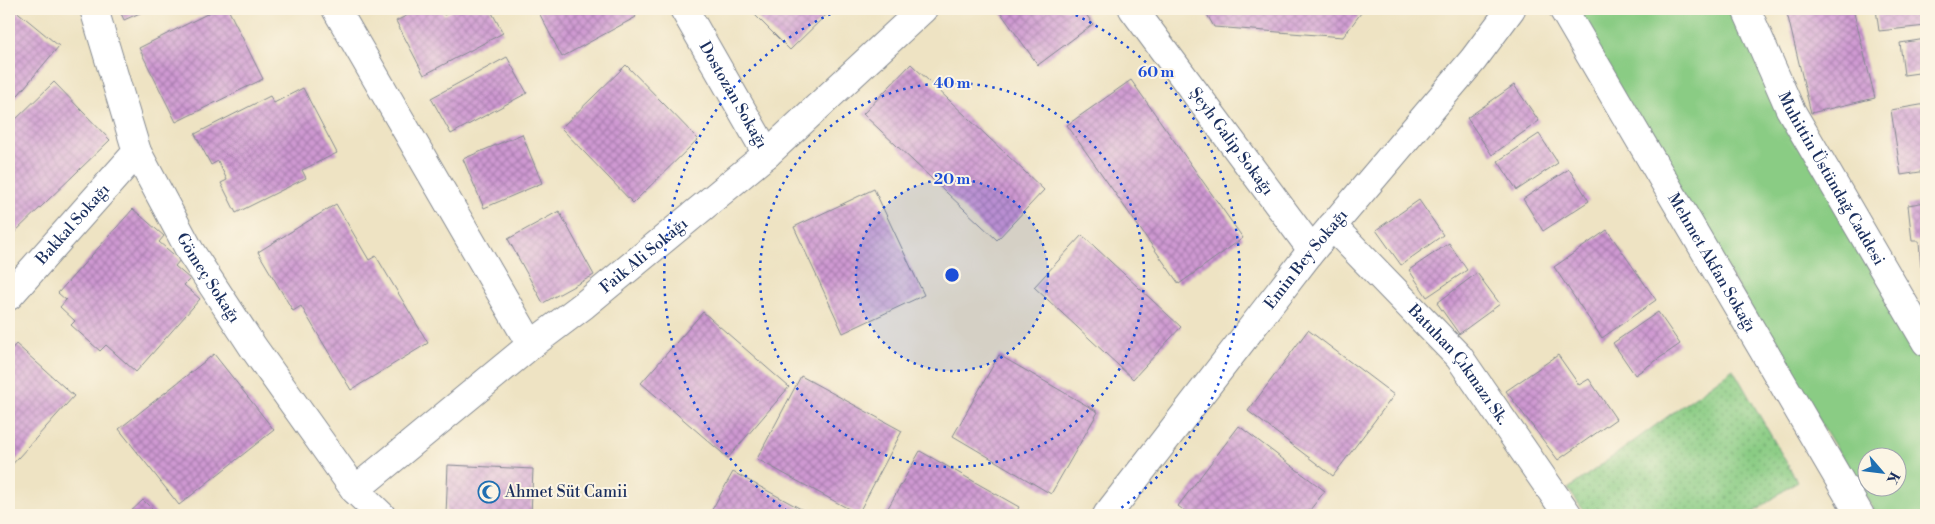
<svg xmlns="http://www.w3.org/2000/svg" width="1935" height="524" font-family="'Libre Bodoni',serif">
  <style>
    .grass { fill: url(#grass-dots); stroke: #527e71 }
    .park { fill: #8acc84; stroke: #527e71; fill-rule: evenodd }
    .building { fill: url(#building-cross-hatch) }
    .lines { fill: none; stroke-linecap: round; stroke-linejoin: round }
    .minor-casing { stroke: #848990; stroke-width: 30 }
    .tertiary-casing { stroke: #848990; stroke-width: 30 }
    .minor { stroke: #fff; stroke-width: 28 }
    .tertiary { stroke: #fff; stroke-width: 28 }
    .ring { fill: none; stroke: #1d4ed8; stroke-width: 2.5; stroke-dasharray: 2.5 5 }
    .labels { text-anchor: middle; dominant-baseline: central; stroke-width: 4; stroke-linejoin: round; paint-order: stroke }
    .street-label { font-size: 16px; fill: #1b2f5e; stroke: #fcf5e5 }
    .poi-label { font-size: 16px; fill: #1b2f5e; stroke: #fcf5e5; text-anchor: start }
    .centre { fill: #1d4ed8; stroke: #fcf5e5; stroke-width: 2.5 }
    .ring-label { font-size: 15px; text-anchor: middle; font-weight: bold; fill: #1d4ed8; stroke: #fcf5e5; stroke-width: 4; stroke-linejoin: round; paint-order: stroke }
  </style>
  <defs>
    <pattern id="grass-dots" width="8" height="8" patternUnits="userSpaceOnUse" patternTransform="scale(1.25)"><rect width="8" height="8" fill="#8acc84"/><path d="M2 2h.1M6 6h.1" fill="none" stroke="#70a66f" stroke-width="1.8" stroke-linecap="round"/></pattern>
    <pattern id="building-cross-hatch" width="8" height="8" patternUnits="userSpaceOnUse" patternTransform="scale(1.25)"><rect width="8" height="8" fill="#cf99d2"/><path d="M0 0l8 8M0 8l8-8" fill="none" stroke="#a77dae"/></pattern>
  </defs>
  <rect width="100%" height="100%" fill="#fcf5e5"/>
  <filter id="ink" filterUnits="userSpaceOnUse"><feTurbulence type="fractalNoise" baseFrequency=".02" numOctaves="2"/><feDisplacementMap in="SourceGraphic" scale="10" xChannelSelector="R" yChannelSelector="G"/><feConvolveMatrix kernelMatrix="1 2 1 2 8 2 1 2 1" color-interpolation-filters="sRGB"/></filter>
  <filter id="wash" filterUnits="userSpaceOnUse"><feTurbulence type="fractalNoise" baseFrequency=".0096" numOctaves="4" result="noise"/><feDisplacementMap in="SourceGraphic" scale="20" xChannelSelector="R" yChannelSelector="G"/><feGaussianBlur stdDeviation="1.12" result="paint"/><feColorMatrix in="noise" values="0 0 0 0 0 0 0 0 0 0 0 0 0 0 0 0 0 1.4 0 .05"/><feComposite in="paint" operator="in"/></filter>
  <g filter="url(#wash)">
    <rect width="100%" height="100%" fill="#eee3c3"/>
    <!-- grass -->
    <path class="grass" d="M 1733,369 L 1797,481 L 1750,515 L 1587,515 L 1568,489 Z"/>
    <!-- park -->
    <path class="park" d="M 1569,9 L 1741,9 L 1926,353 L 1926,515 L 1877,515 ZM 1868,456 L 1898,456 L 1898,486 L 1868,486 Z"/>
    <g id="blocks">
      <!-- building -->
      <g class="building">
        <path d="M 9,9 L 14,9 L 59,46 L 9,106 Z"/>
        <path d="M 119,9 L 149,9 L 124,20 Z"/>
        <path d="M 217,9 L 228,9 L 263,79 L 176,122 L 139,48 Z"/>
        <path d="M 420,9 L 440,9 L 444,15 L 456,9 L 490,9 L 503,33 L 424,75 L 396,21 Z"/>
        <path d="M 537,9 L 631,9 L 636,17 L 562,57 Z"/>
        <path d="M 759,9 L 832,9 L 790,50 L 754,14 Z"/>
        <path d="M 998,9 L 1082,9 L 1093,24 L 1038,65 Z"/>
        <path d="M 1204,9 L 1364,9 L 1343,37 L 1214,27 Z"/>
        <path d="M 1786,9 L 1853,9 L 1875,98 L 1811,113 Z"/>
        <path d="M 1876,9 L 1926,9 L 1926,26 L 1879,31 Z"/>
        <path d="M 1926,39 L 1926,72 L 1904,75 L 1900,43 Z"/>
        <path d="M 507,57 L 527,93 L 451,134 L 431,98 Z"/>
        <path d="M 911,64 L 1044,190 L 997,240 L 863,114 Z"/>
        <path d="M 626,65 L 698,139 L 633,203 L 561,128 Z"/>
        <path d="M 1131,80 L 1243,238 L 1179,284 L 1067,125 Z"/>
        <path d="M 54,82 L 110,140 L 12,235 L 9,232 L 9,126 Z"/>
        <path d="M 1514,85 L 1539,121 L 1492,155 L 1467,118 Z"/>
        <path d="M 303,88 L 337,153 L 302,170 L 306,178 L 236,213 L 221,183 L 227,180 L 218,161 L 211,165 L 195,134 L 270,96 L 274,103 Z"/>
        <path d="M 1926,104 L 1926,171 L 1901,175 L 1891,110 Z"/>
        <path d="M 522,134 L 542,183 L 484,208 L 463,159 Z"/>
        <path d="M 1539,134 L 1558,163 L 1517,190 L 1498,161 Z"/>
        <path d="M 1569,169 L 1589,201 L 1543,231 L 1523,199 Z"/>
        <path d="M 874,189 L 924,295 L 843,333 L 794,227 Z"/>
        <path d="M 1419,200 L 1443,235 L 1401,265 L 1376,230 Z"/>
        <path d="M 1926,202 L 1926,266 L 1921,267 L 1919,241 L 1912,241 L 1908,205 Z"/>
        <path d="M 336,204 L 369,260 L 376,256 L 428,343 L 351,390 L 301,306 L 293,311 L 258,252 Z"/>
        <path d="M 133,209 L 164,236 L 159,242 L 180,260 L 175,266 L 190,279 L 184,285 L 200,299 L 136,372 L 106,345 L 100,351 L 71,325 L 75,321 L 60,307 L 66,300 L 58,293 Z"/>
        <path d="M 559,211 L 594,275 L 543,303 L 508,239 Z"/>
        <path d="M 1607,230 L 1656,300 L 1602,338 L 1554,267 Z"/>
        <path d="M 1082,235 L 1181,327 L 1133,379 L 1034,287 Z"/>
        <path d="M 1449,243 L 1467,270 L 1427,297 L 1409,270 Z"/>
        <path d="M 1477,273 L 1500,304 L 1459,334 L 1437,303 Z"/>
        <path d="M 703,312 L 789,387 L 728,458 L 641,383 Z"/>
        <path d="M 1658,312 L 1680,344 L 1635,375 L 1613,343 Z"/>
        <path d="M 1308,330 L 1394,395 L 1333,476 L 1248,411 Z"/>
        <path d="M 16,344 L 74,396 L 9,468 L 9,352 Z"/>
        <path d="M 214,354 L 274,430 L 179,505 L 119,429 Z"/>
        <path d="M 999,355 L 1098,412 L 1051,494 L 953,436 Z"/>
        <path d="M 1558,355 L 1579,385 L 1589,379 L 1616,419 L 1558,460 L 1506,391 Z"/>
        <path d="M 801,376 L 902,431 L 858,514 L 757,459 Z"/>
        <path d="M 1239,426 L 1325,491 L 1306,515 L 1190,515 L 1178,506 Z"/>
        <path d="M 920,451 L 1019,507 L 1015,515 L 884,515 Z"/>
        <path d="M 448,465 L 533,469 L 531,515 L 446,515 Z"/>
        <path d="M 733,472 L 812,515 L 709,515 Z"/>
        <path d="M 143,500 L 158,515 L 127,515 Z"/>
      </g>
    </g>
  </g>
  <g filter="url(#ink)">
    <use href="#blocks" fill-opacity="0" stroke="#848990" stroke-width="1"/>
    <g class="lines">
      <!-- minor casing -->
      <g class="minor-casing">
        <g id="minor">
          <path id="s1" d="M 94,9 L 137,152 L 190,251 L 253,347 L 355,490 L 381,515"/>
          <path d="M 336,9 L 531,345"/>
          <path id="s2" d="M 684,9 L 767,154"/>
          <path id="s3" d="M 1133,9 L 1312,250"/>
          <path id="s4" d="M 1563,9 L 1860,515"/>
          <path id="s5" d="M 1332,226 L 1459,357 L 1568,515"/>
          <path id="s6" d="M 9,296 L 137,152"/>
          <path id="s7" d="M 355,490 L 531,345 L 584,305 L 767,154 L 923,9"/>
          <path id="s8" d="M 1107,515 L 1312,250 L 1473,60 L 1511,9"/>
        </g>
      </g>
      <!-- tertiary casing -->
      <g class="tertiary-casing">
        <g id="tertiary">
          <path id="s9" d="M 1746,9 L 1790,109 L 1926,342"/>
        </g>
      </g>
      <!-- minor -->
      <use href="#minor" class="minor"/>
      <!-- tertiary -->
      <use href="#tertiary" class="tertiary"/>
    </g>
  </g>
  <!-- distance rings -->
  <circle cx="952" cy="275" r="96" fill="#1d4ed8" fill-opacity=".12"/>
  <g class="ring">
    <circle cx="952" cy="275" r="96"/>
    <circle cx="952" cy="275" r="192"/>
    <path d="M793 515A288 288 0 0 1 842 9M1062 9A288 288 0 0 1 1111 515"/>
  </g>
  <!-- icons -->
  <defs>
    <g id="mosque-ring" transform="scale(1.125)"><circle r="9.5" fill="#fcf5e5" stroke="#1f6fb2" stroke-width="1.5"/><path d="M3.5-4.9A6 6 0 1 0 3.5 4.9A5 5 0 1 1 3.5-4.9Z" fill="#1f6fb2"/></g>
  </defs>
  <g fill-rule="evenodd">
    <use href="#mosque-ring" x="489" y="492"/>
  </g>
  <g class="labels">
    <!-- street labels -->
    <g class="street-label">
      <text stroke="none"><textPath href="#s2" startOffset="99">Dostozan Sokağı</textPath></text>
      <text stroke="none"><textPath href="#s3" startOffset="165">Şeyh Galip Sokağı</textPath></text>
      <text stroke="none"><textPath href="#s9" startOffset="190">Muhittin Üstündağ Caddesi</textPath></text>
      <text stroke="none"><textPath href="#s6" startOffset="96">Bakkal Sokağı</textPath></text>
      <text stroke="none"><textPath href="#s7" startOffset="372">Faik Ali Sokağı</textPath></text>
      <text stroke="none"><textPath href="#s8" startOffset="324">Emin Bey Sokağı</textPath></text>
      <text stroke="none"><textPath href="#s4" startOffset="294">Mehmet Akfan Sokağı</textPath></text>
      <text stroke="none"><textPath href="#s1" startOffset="294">Gömeç Sokağı</textPath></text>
      <text stroke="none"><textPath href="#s5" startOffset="188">Batuhan Çıkmazı Sk.</textPath></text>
    </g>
    <!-- poi labels -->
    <g class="poi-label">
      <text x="505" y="492">Ahmet Süt Camii</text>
    </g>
  </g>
  <circle cx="952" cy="275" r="8" class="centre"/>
  <g class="ring-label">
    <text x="1156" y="77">60 m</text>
    <text x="952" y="88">40 m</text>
    <text x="952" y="184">20 m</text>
  </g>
  <!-- margin -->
  <rect width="1935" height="524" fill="none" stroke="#fcf5e5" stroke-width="30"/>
  <!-- north arrow -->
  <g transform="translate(1882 472) rotate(118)"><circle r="24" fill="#fcf5e5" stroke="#a2a6af"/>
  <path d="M0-4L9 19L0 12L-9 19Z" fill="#1f6fb2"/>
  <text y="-8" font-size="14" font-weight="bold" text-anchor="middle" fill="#1b2f5e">K</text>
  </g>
</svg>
